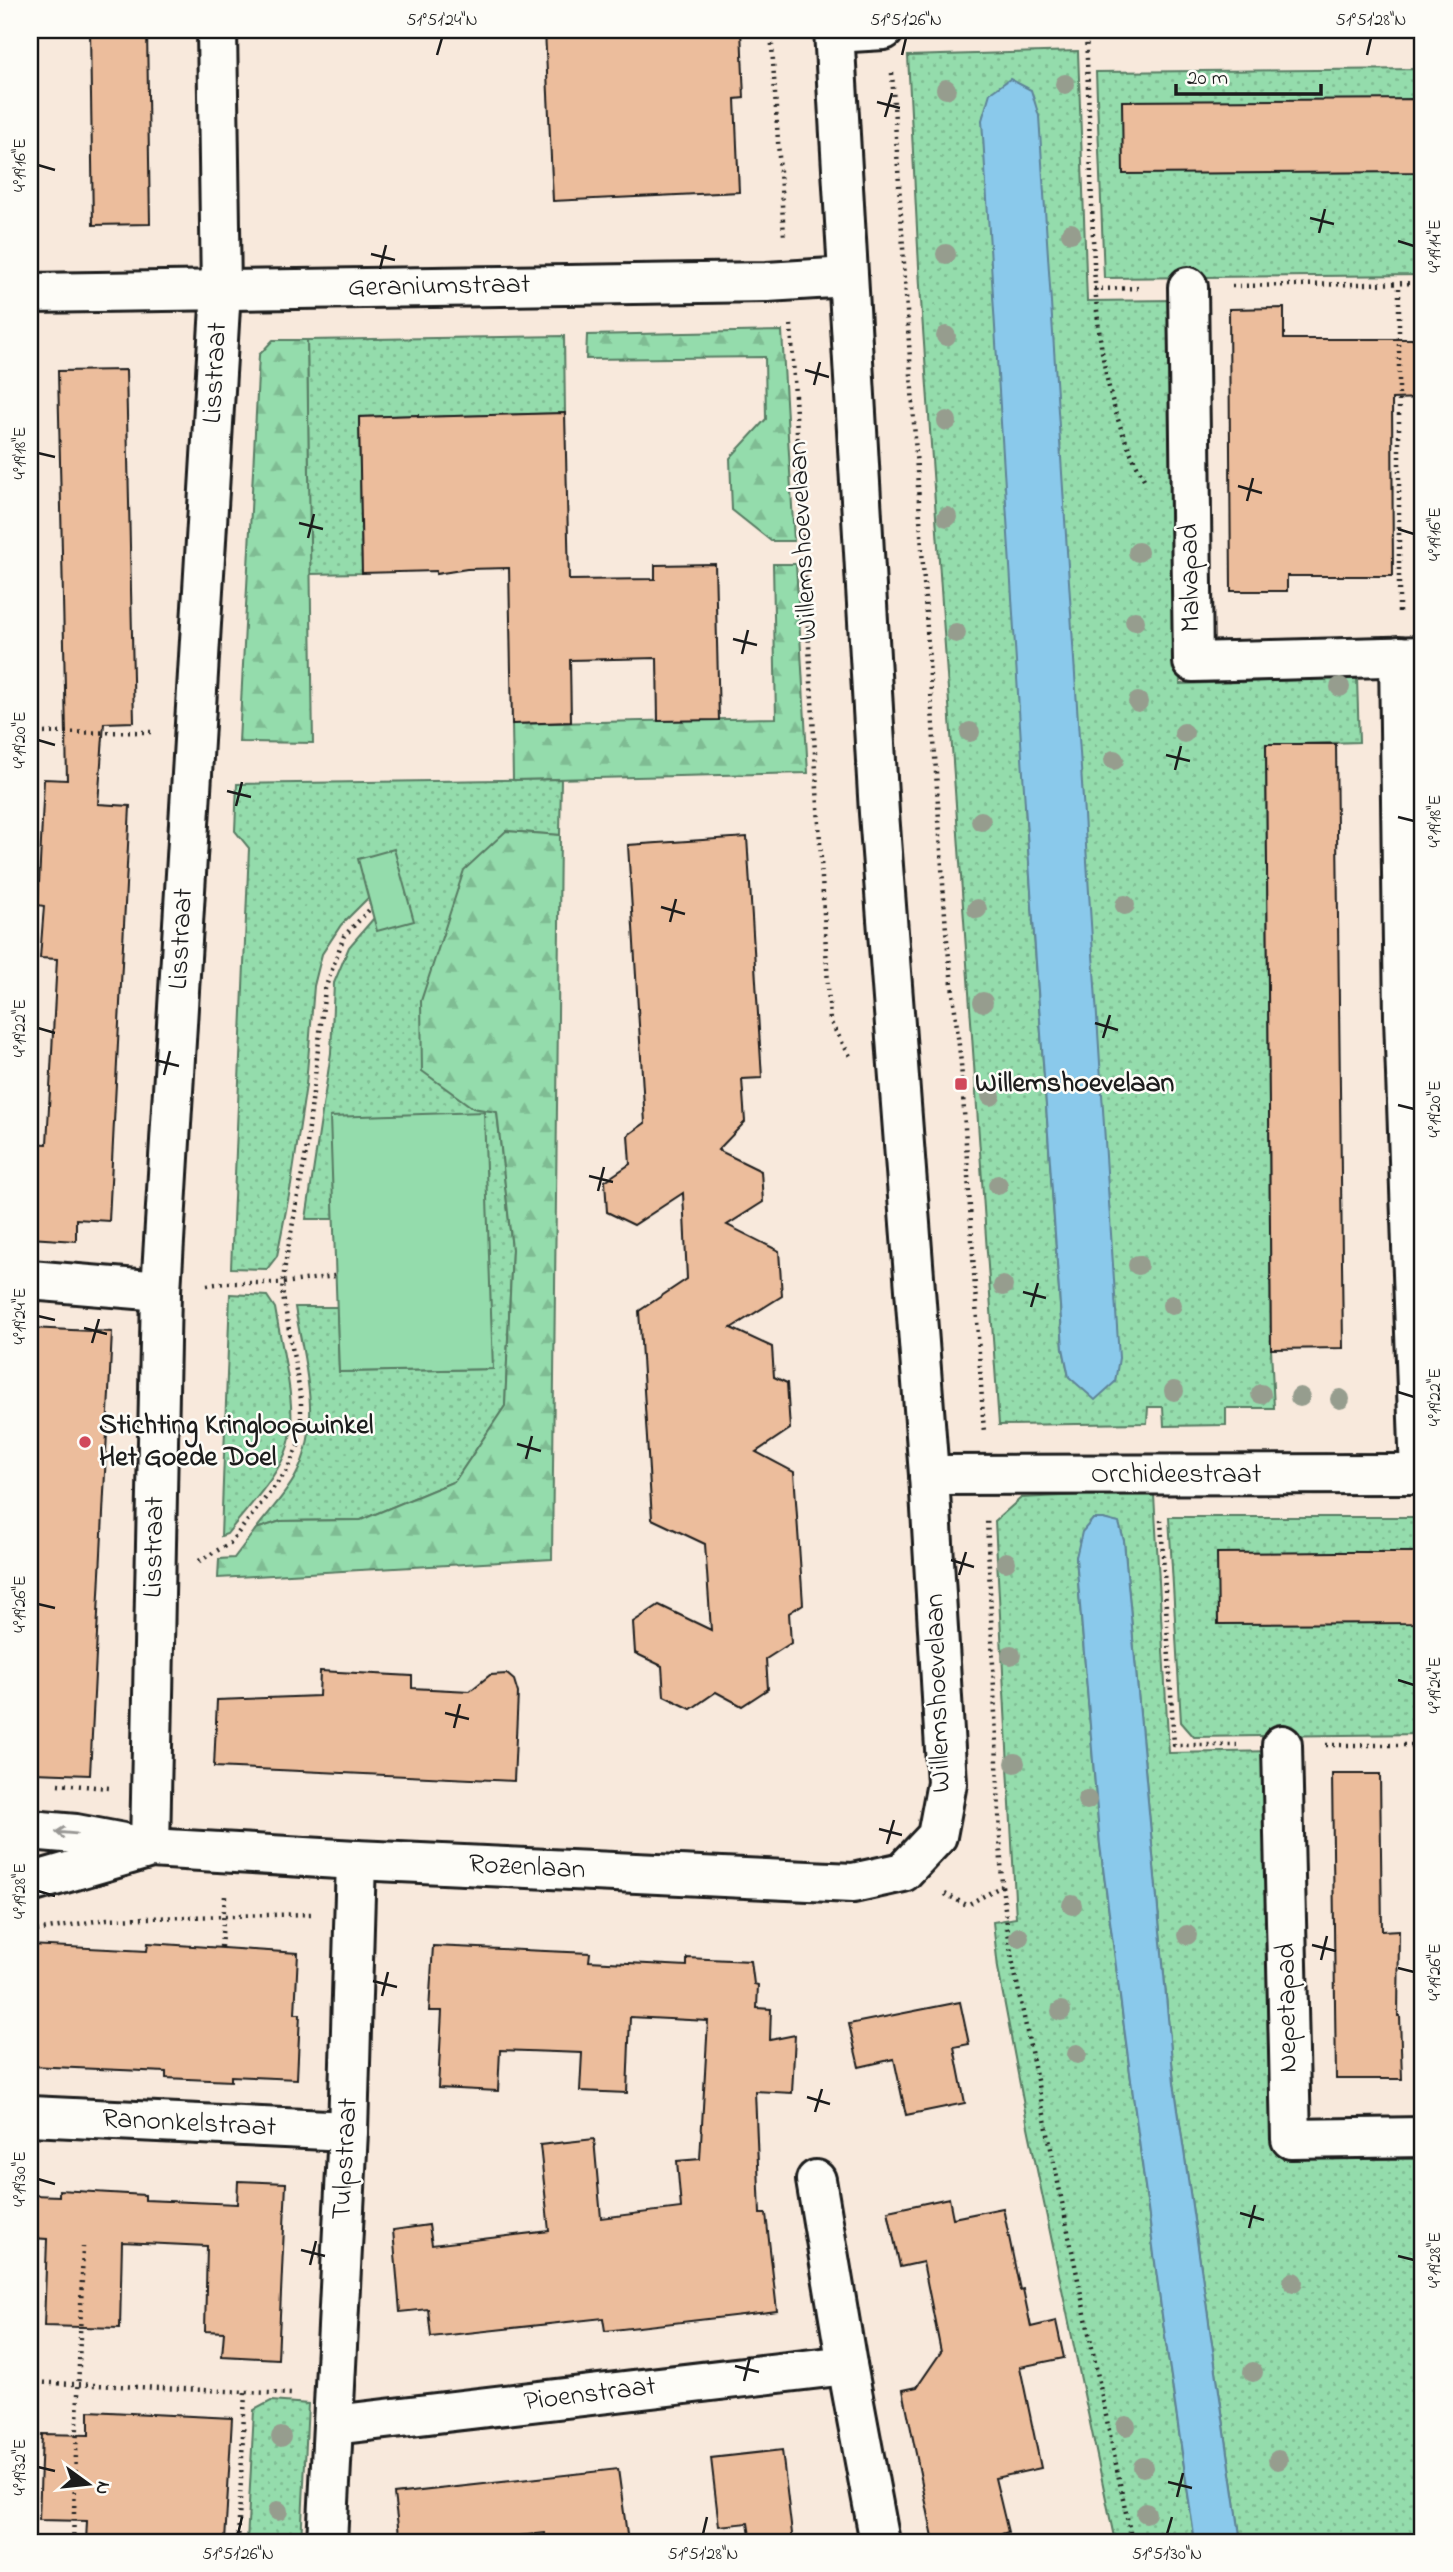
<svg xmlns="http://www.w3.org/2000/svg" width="1453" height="2572" font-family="'Indie Flower',sans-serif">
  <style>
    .grass { fill: url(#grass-dots); stroke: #587c64; stroke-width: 2; fill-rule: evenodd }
    .forest { fill: url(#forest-firs); stroke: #587c64; stroke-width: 2 }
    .green { fill: #94dcac; stroke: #587c64; stroke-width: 2 }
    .water { fill: #8ac9eb; stroke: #5e8498; stroke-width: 2 }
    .building { fill: #ecbd9c; stroke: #1c1c1c; stroke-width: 2 }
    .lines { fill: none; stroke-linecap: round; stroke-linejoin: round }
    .street-casing { stroke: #1c1c1c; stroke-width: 44 }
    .secondary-casing { stroke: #1c1c1c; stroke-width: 44 }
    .path { stroke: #1c1c1c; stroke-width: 4.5; stroke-dasharray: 2 5; stroke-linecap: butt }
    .street { stroke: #fdfcf7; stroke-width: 38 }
    .secondary { stroke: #fdfcf7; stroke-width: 38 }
    .tree { fill: #969d8e }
    .oneway { stroke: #989794 }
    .ticks { fill: none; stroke: #1c1c1c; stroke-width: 2.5 }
    .poi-dot { fill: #d1495b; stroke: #fdfcf7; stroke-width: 2.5 }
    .labels { text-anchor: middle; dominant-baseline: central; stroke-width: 5; stroke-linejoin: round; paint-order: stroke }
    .street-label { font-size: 28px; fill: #1c1c1c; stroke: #fdfcf7 }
    .poi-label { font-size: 28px; font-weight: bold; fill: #1c1c1c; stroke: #fdfcf7; text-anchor: start }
    .neatline { fill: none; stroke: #1c1c1c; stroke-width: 2.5 }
    .ticks-label { font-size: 18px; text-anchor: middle; fill: #1c1c1c }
  </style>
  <defs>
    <pattern id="grass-dots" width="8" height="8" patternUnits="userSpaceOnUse" patternTransform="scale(1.75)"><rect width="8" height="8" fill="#94dcac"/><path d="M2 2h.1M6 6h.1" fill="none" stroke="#7fbc93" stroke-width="1.8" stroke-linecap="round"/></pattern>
    <pattern id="forest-firs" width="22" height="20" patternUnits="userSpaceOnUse" patternTransform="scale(1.75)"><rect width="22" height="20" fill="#94dcac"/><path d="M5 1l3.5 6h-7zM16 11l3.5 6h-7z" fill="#7fbc93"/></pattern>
  </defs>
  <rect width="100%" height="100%" fill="#f8e9dc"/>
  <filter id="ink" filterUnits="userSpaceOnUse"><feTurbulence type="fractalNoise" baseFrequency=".0143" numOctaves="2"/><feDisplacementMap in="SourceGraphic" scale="14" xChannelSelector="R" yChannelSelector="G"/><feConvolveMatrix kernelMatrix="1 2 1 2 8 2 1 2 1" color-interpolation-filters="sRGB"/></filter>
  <g filter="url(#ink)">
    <!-- grass -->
    <g class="grass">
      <path d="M 1078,51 L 1087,301 L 1176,300 L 1180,684 L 1357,678 L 1359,742 L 1266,745 L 1271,1349 L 1274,1408 L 1226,1408 L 1226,1425 L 1164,1426 L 1163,1407 L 1148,1407 L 1147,1423 L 999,1425 L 920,286 L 908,56 ZM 1025,805 L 1069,1377 L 1063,1348 Z"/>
      <path d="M 1423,69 L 1423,275 L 1104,278 L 1096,72 Z"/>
      <path d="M 564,336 L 565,413 L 418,417 L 418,415 L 359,417 L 362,573 L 310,574 L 307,340 Z"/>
      <path d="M 561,779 L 560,835 L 506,831 L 473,1108 L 497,1112 L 512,1249 L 505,1406 L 455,1481 L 361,1520 L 281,1521 L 256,1529 C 269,1512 285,1495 295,1477 C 324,1425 304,1363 295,1307 L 337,1307 L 339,1372 L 492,1369 L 331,1117 L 334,1219 L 306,1219 L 331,1053 L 334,983 L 349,947 L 374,918 L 368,898 L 341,925 L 322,954 L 314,986 L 306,1085 L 291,1185 L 277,1256 L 267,1269 L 231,1268 L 249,848 L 235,831 L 237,784 Z"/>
      <path d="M 230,1294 L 267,1296 L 275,1308 C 281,1345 299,1411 288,1446 C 279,1476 247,1508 227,1534 L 221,1536 Z"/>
      <path d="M 1102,1494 L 1154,1495 L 1169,1753 L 1276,1751 L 1283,2159 L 1423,2159 L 1423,2542 L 1241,2542 L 1174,2083 L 1124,1541 L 1119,1524 L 1103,1519 L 1093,1519 L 1076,1557 L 1100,1845 L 1162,2315 L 1195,2542 L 1115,2542 L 1028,2127 L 998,1968 L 993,1922 L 1016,1918 L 995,1521 L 1021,1498 Z"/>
      <path d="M 1169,1517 L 1423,1517 L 1423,1734 L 1194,1737 L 1181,1722 Z"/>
      <path d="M 271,2401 L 308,2404 L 301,2542 L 247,2542 L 254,2410 Z"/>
    </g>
    <!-- forest -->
    <g class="forest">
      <path d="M 782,331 L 794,541 L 771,541 L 732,510 L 730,458 L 766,419 L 765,357 L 586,359 L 587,335 Z"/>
      <path d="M 273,340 L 307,340 L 313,743 L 239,742 L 259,355 Z"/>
      <path d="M 773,564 L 796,564 L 808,773 L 513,780 L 512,724 L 776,718 Z"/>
      <path d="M 506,831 L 560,835 L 552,1559 L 218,1578 L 219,1559 L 234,1558 L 256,1529 L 281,1521 L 361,1520 L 455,1481 L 505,1406 L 512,1249 L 497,1112 L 473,1108 L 422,1071 L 421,1001 L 464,870 Z"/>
    </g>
    <!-- green -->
    <g class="green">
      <path d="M 394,849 L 414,921 L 377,931 L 358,859 Z"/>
      <path d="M 484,1112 L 493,1369 L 339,1372 L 330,1117 Z"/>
    </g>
    <!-- water -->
    <g class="water">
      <path d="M 1010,79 L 1031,90 L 1039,116 L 1119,1358 L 1115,1382 L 1095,1400 L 1069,1377 L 1063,1348 L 1025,805 L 982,120 L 990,93 Z"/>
      <path d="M 1093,1519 L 1103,1519 L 1119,1523 L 1124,1541 L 1174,2083 L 1241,2542 L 1195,2542 L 1162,2315 L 1100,1845 L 1076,1557 L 1082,1532 Z"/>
    </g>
    <!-- building -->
    <g class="building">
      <path d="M 90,30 L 147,30 L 150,224 L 93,225 Z"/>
      <path d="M 545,30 L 741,30 L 744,98 L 735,99 L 739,192 L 553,201 Z"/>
      <path d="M 1423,99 L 1423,172 L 1123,174 L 1122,101 Z"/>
      <path d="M 1284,308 L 1284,339 L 1423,339 L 1423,398 L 1392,399 L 1393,576 L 1287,576 L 1287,591 L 1231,591 L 1229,309 Z"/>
      <path d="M 126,370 L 134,722 L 104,723 L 98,804 L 130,806 L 109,1221 L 76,1219 L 76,1241 L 30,1238 L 30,1143 L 47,1144 L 57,959 L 40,958 L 44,906 L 38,905 L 44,779 L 67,780 L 58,371 Z"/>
      <path d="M 565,413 L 569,580 L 655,579 L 655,565 L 715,564 L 719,720 L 658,721 L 657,658 L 570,660 L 571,722 L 512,724 L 509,568 L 467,569 L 436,574 L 436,571 L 362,573 L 359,417 L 418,415 L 418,417 Z"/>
      <path d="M 1266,744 L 1336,744 L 1343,1348 L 1271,1349 Z"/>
      <path d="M 747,837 L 762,1078 L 742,1079 L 745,1122 L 718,1150 L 761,1171 L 763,1202 L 727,1225 L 779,1251 L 782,1296 L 731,1328 L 772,1347 L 774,1377 L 787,1383 L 790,1429 L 756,1452 L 794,1472 L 803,1604 L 789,1613 L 791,1643 L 766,1659 L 768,1689 L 742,1706 L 716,1692 L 691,1709 L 664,1696 L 662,1666 L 635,1653 L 633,1622 L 659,1605 L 711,1630 L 705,1544 L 652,1519 L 641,1342 L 639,1311 L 687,1279 L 683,1193 L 634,1225 L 607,1212 L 605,1181 L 630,1164 L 628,1135 L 645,1123 L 628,845 Z"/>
      <path d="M 30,1328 L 112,1332 L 90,1775 L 34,1773 L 34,1768 L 30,1768 Z"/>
      <path d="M 1338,1552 L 1423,1552 L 1423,1623 L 1218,1624 L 1217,1553 Z"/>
      <path d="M 320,1671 L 412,1676 L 412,1688 L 470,1691 L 490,1675 L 507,1674 L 514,1680 L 518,1693 L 514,1781 L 214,1767 L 217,1700 L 319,1696 Z"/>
      <path d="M 1332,1774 L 1380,1774 L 1382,1931 L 1399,1930 L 1398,2016 L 1400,2016 L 1402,2079 L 1336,2079 Z"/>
      <path d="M 148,1943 L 298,1953 L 295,2014 L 300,2014 L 297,2079 L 231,2076 L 231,2081 L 166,2078 L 166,2072 L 30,2066 L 30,1945 L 147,1951 Z"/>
      <path d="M 433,1946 L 590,1953 L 589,1961 L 687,1966 L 687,1958 L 751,1961 L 754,1984 L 758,1985 L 757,2008 L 771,2009 L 770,2040 L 795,2035 L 792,2093 L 755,2091 L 760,2214 L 766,2214 L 777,2311 L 605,2331 L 603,2318 L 431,2337 L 428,2309 L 400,2312 L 393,2230 L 429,2225 L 432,2245 L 549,2231 L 540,2145 L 594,2139 L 601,2218 L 681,2208 L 677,2161 L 700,2159 L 708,2021 L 630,2017 L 627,2093 L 580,2091 L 582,2053 L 500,2050 L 498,2091 L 438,2088 L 442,2011 L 429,2011 Z"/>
      <path d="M 960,2002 L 969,2044 L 954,2047 L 965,2103 L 906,2115 L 894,2059 L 859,2067 L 849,2024 Z"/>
      <path d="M 238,2181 L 286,2183 L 278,2359 L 222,2356 L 224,2332 L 205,2331 L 207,2246 L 122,2242 L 120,2328 L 44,2326 L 47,2239 L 32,2238 L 33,2195 L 59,2196 L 59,2190 L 145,2195 L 145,2200 L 237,2204 Z"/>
      <path d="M 949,2198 L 953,2218 L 1003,2208 L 1020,2290 L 1023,2289 L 1031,2327 L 1056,2321 L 1064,2358 L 1020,2367 L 1041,2468 L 995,2478 L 1008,2532 L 1002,2534 L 1004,2542 L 934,2542 L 903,2390 L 917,2387 L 941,2352 L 923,2262 L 900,2267 L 888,2211 Z"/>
      <path d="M 89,2411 L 232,2418 L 225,2542 L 86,2542 L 87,2521 L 39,2520 L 42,2434 L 89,2435 Z"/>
      <path d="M 782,2450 L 793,2542 L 751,2542 L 748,2523 L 719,2526 L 711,2458 Z"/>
      <path d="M 618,2469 L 628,2542 L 546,2542 L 545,2533 L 463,2542 L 400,2542 L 394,2494 Z"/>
    </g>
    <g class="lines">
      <!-- street casing -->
      <g class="street-casing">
        <g id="street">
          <path d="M 834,33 L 884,30"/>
          <path d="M 1188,287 L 1193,662 L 1423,656"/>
          <path d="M 30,293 L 767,282 L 848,277"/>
          <path d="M 1399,656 L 1404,1017 L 1420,1475"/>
          <path d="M 30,1280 L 161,1291"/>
          <path d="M 929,1475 L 1423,1474"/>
          <path d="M 1282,1745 L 1291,2139 L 1423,2137"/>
          <path d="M 150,1848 L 161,1291 L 221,290 L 217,30"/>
          <path d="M 30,2116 L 348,2131"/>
          <path d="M 816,2180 L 847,2365 L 880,2542"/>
          <path d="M 334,2425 L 847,2365"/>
          <path d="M 327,2542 L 348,2131 L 356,1860"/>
        </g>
      </g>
      <!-- secondary casing -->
      <g class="secondary-casing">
        <g id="secondary">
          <path d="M 30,1830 L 76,1834 L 150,1848 L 356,1860 L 853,1883 L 903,1872 L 937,1836 L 947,1783 L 929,1475 L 879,813 L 834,30"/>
          <path d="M 30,1883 L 144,1850"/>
        </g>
      </g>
      <!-- path -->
      <g class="path">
        <path d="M 771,30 L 784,236"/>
        <path d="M 1086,30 C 1088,88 1090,147 1092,205 C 1095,301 1096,393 1144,479"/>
        <path d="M 892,73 L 946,931 L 961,1063 L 984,1433"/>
        <path d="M 1232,286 L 1423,283"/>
        <path d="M 1094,289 L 1142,288"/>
        <path d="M 791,325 L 830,1021 L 850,1056"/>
        <path d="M 1399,612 L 1399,284"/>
        <path d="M 30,733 L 151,732"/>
        <path d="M 207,1285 L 226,1283 L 283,1283 L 335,1276"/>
        <path d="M 1161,1520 L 1174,1745 L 1237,1745"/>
        <path d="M 199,1561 L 230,1543 L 286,1472 L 298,1446 L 301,1425 L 301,1399 L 282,1290 L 285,1265 L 306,1153 L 325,989 L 344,936 L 371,908"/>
        <path d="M 1326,1745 L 1423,1745"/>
        <path d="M 58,1784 L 109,1788"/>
        <path d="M 1002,1886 L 1011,1954 L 1132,2542"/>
        <path d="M 945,1894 L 967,1905 L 1002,1886 L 987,1518"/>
        <path d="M 30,1932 L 107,1919 L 311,1914"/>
        <path d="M 221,1947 L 225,1896"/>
        <path d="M 30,2382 L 291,2394"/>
        <path d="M 73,2542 L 83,2247"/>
        <path d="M 238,2542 L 245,2392"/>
      </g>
      <!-- street -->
      <use href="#street" class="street"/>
      <!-- secondary -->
      <use href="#secondary" class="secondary"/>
    </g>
    <!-- trees -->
    <g class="tree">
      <circle cx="1065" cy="84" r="10"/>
      <circle cx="946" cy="89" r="10"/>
      <circle cx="1071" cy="233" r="10"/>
      <circle cx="946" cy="254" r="10"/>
      <circle cx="946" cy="336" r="10"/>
      <circle cx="947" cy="421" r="10"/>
      <circle cx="947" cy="517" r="10"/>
      <circle cx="1138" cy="552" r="10"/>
      <circle cx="1135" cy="621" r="10"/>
      <circle cx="956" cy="633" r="10"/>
      <circle cx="1340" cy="687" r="10"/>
      <circle cx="1138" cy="702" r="10"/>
      <circle cx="970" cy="732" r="10"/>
      <circle cx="1184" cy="733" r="10"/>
      <circle cx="1114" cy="760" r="10"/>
      <circle cx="981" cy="821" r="10"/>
      <circle cx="1125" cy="905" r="10"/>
      <circle cx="977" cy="909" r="10"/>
      <circle cx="983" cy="1002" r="10"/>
      <circle cx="991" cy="1096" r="10"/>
      <circle cx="998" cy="1185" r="10"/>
      <circle cx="1138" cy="1265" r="10"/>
      <circle cx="1003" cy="1286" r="10"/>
      <circle cx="1172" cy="1305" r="10"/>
      <circle cx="1174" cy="1391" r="10"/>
      <circle cx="1261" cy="1394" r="10"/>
      <circle cx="1300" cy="1397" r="10"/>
      <circle cx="1340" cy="1399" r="10"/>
      <circle cx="1006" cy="1562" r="10"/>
      <circle cx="1011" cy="1655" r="10"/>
      <circle cx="1015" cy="1763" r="10"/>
      <circle cx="1087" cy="1800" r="10"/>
      <circle cx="1072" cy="1905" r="10"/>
      <circle cx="1187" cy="1935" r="10"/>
      <circle cx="1019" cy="1937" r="10"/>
      <circle cx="1061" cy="2011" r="10"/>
      <circle cx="1077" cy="2054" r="10"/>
      <circle cx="1293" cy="2282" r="10"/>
      <circle cx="1253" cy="2372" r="10"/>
      <circle cx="1126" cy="2426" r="10"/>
      <circle cx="281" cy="2437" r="10"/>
      <circle cx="1278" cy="2460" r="10"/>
      <circle cx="1143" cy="2467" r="10"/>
      <circle cx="278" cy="2511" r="10"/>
      <circle cx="1146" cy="2513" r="10"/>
    </g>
    <!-- one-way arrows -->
    <defs><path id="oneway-shaft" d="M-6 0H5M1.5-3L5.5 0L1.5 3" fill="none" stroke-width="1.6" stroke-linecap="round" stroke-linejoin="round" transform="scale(1.75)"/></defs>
    <use class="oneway" href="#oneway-shaft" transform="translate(66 1833) rotate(-175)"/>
  </g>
  <!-- ticks -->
  <path class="ticks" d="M 437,55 L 442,38M 902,55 L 906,38M 1367,55 L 1371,38M 877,102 L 900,108M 885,117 L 892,93M 38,165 L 55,170M 1310,218 L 1334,224M 1319,233 L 1325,209M 1398,241 L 1414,246M 371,254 L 395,260M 380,269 L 386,245M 805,370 L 829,377M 814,385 L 820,362M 38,453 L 55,457M 1238,486 L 1262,493M 1247,501 L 1253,478M 299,523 L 323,529M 1398,529 L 1414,534M 308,538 L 314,514M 733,639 L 757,645M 742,654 L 748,630M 38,740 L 55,745M 1166,755 L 1190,761M 1175,770 L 1181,746M 227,791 L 251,797M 236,806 L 242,782M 1398,817 L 1414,821M 661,907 L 685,914M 670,922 L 676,899M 1095,1023 L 1118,1030M 38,1028 L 55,1033M 1103,1038 L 1110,1015M 155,1060 L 179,1066M 164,1075 L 170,1051M 1398,1105 L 1414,1109M 589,1176 L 613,1182M 598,1191 L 604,1167M 1023,1292 L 1046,1298M 1031,1307 L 1038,1283M 38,1316 L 55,1320M 84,1328 L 107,1334M 92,1343 L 99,1319M 1398,1392 L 1414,1397M 517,1444 L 541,1451M 526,1459 L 532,1436M 951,1560 L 974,1567M 959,1575 L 966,1552M 38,1604 L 55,1608M 1398,1680 L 1414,1685M 445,1713 L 469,1719M 454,1728 L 460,1704M 879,1829 L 902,1835M 887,1844 L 894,1820M 38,1891 L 55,1896M 1312,1945 L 1336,1951M 1321,1960 L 1327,1936M 1398,1968 L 1414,1972M 373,1981 L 397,1987M 382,1996 L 388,1972M 807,2097 L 830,2104M 815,2112 L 822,2089M 38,2179 L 55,2184M 1240,2213 L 1264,2220M 1249,2228 L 1255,2205M 301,2250 L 325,2256M 1398,2256 L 1414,2260M 310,2265 L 316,2241M 735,2366 L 759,2372M 744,2381 L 750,2357M 38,2467 L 55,2471M 1168,2482 L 1192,2488M 1177,2497 L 1183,2473M 238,2534 L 242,2517M 703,2534 L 707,2517M 1167,2534 L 1172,2517"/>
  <!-- markers -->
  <g class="poi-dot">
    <rect x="954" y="1077" width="14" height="14" rx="3.5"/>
    <circle cx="85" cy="1442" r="7"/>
  </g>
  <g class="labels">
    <!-- street labels -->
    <g class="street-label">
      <text transform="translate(439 287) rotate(-1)">Geraniumstraat</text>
      <text transform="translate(216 373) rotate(-87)">Lisstraat</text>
      <text transform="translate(804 541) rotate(-93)">Willemshoevelaan</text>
      <text transform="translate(1191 578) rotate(-91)">Malvapad</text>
      <text transform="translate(182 939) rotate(-87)">Lisstraat</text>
      <text x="1176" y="1475">Orchideestraat</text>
      <text transform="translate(155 1547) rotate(-89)">Lisstraat</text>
      <text transform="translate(939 1693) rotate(-92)">Willemshoevelaan</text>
      <text transform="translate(527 1868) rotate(3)">Rozenlaan</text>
      <text transform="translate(1288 2008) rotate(-91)">Nepetapad</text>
      <text transform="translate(189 2124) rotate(3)">Ranonkelstraat</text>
      <text transform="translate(346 2159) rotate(-87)">Tulpstraat</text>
      <text transform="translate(590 2395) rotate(-7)">Pioenstraat</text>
    </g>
    <!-- poi labels -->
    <g class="poi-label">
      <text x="975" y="1084">Willemshoevelaan</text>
      <text x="99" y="1426">Stichting Kringloopwinkel<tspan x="99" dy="32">Het Goede Doel</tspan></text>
    </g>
  </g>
  <!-- margin -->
  <rect width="1453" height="2572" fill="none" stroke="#fdfcf7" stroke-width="77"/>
  <!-- north arrow -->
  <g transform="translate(88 2484) rotate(105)" stroke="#fdfcf7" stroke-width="5" paint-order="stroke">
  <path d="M0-5L12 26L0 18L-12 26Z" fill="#1c1c1c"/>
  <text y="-10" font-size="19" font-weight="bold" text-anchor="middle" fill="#1c1c1c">N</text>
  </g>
  <!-- scale -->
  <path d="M1176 84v10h145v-10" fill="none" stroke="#1c1c1c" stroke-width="3.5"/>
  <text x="1187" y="84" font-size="21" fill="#1c1c1c" stroke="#fdfcf7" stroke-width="5" paint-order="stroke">20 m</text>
  <rect x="38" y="38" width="1376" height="2496" class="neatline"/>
  <g class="ticks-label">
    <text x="442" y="25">51°51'24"N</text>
    <text x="906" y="25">51°51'26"N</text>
    <text x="1371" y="25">51°51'28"N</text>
    <text transform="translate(19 165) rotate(-90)" y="6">4°19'16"E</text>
    <text transform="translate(1434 246) rotate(-90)" y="6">4°19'14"E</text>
    <text transform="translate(19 453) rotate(-90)" y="6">4°19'18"E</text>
    <text transform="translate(1434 534) rotate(-90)" y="6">4°19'16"E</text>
    <text transform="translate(19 740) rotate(-90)" y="6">4°19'20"E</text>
    <text transform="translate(1434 821) rotate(-90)" y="6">4°19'18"E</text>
    <text transform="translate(19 1028) rotate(-90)" y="6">4°19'22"E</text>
    <text transform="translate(1434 1109) rotate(-90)" y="6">4°19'20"E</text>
    <text transform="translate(19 1316) rotate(-90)" y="6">4°19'24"E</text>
    <text transform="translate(1434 1397) rotate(-90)" y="6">4°19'22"E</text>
    <text transform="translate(19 1604) rotate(-90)" y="6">4°19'26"E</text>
    <text transform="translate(1434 1685) rotate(-90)" y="6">4°19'24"E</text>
    <text transform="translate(19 1891) rotate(-90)" y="6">4°19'28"E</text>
    <text transform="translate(1434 1972) rotate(-90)" y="6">4°19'26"E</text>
    <text transform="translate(19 2179) rotate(-90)" y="6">4°19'30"E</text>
    <text transform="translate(1434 2260) rotate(-90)" y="6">4°19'28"E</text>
    <text transform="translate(19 2467) rotate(-90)" y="6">4°19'32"E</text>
    <text x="238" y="2559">51°51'26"N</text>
    <text x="703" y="2559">51°51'28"N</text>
    <text x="1167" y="2559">51°51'30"N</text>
  </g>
</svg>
